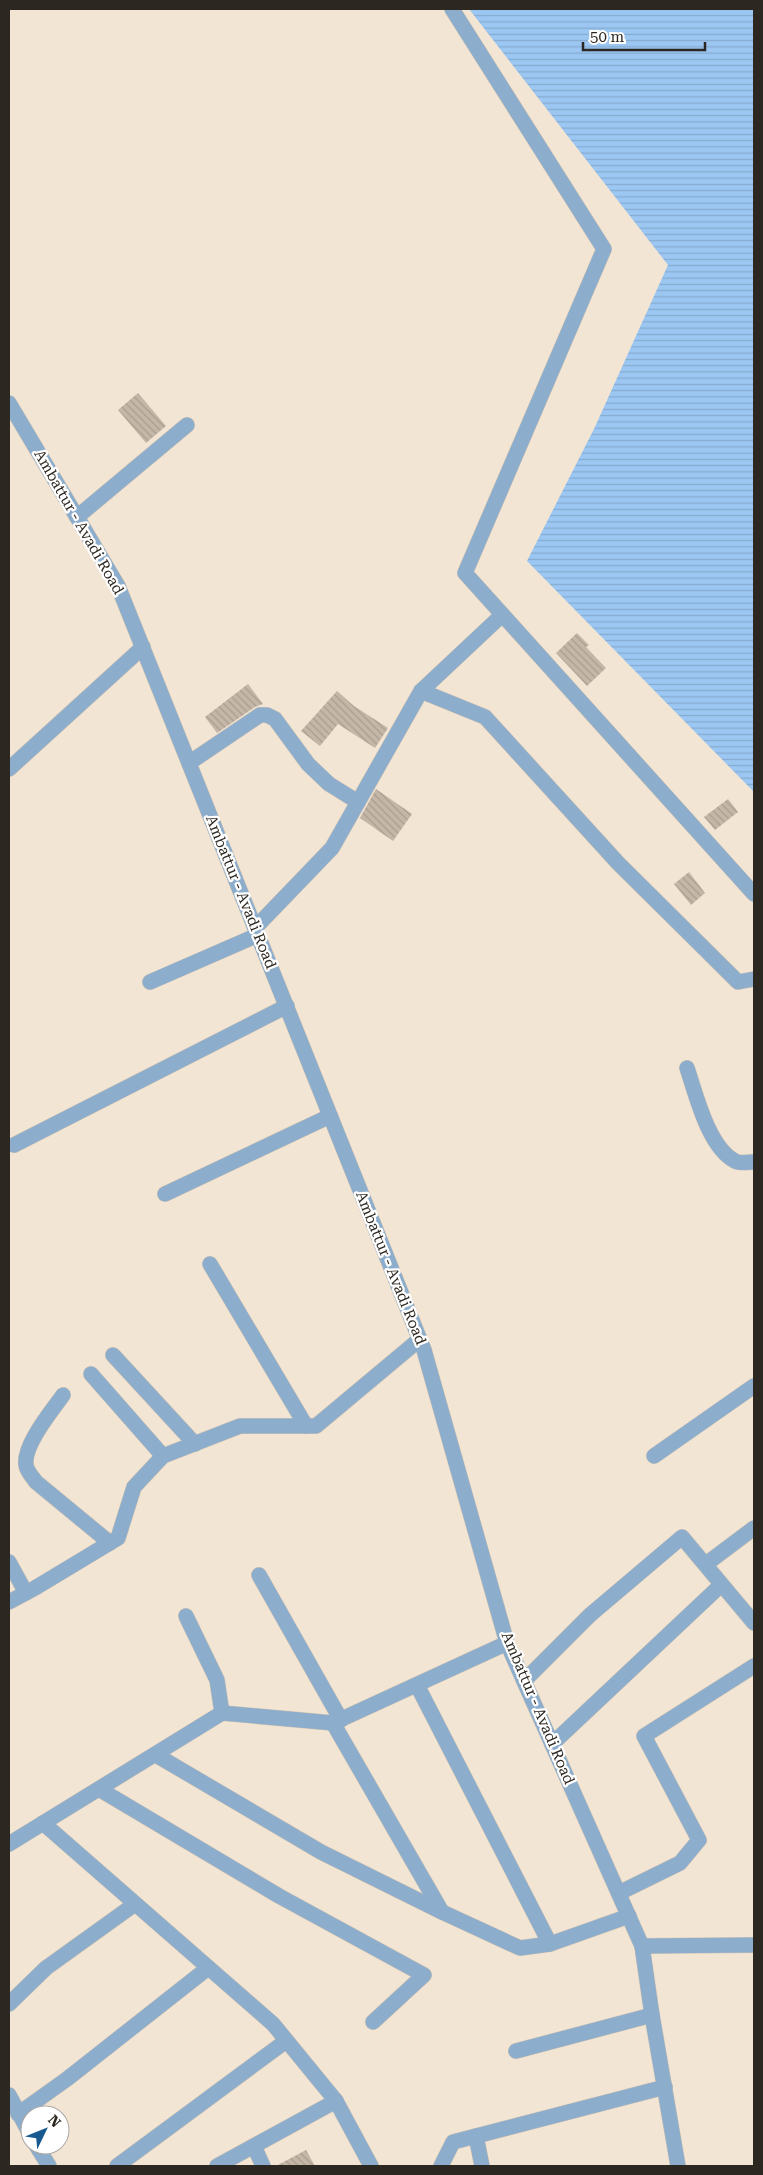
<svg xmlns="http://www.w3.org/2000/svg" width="763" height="2175" font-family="'Roboto Serif',serif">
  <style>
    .water { fill: url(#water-rules) }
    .building { fill: url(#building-back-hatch) }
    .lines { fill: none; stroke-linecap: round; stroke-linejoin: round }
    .minor-casing { stroke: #cec3b4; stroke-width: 16 }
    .minor { stroke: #8dadcc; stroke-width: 15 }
    .labels { text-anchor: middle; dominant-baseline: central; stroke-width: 4.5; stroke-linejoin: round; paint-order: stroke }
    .street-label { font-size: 15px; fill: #2c2720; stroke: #fff }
  </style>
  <defs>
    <pattern id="water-rules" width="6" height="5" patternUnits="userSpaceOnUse" patternTransform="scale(1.25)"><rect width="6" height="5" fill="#9bc7f2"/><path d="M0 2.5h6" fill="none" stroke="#86abcf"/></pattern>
    <pattern id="building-back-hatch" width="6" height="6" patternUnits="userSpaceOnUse" patternTransform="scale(1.25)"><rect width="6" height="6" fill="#c4b7a7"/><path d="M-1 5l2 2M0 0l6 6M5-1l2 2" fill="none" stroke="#a99d8f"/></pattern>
  </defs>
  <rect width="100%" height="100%" fill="#f2e5d4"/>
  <!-- water -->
  <path class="water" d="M 469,9 L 754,9 L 754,792 L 527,561 L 594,429 L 668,265 Z"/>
  <!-- building -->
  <g class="building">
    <path d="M 138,393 L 166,426 L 146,443 L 118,410 Z"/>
    <path d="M 577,633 L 589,645 L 586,647 L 606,668 L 587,686 L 556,653 Z"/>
    <path d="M 248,684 L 263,704 L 255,707 L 217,733 L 205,717 Z"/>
    <path d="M 337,691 L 354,706 L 388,728 L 375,748 L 338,724 L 320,746 L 301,731 Z"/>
    <path d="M 376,789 L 412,814 L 393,841 L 360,818 Z"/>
    <path d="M 728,799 L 738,812 L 715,830 L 704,817 Z"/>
    <path d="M 689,872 L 705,893 L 691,905 L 674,884 Z"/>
    <path d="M 306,2150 L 315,2166 L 276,2166 Z"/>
  </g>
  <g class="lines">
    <!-- minor casing -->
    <g class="minor-casing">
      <g id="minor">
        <path d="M 452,9 L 604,249 L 465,573 L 754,894"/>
        <path d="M 9,403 L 118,586 L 424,1350 L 507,1643 L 642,1946 L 652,2015 L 678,2166"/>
        <path d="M 77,517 L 187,425"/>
        <path d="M 421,691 L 502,615"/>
        <path d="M 189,763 L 260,715 L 267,715 L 275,719 L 308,764 L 329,784 L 358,802"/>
        <path d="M 9,769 L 143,647"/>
        <path d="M 255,928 L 332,848 L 421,691 L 485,717 L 618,863 L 738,982 L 754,979"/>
        <path d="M 150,982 L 258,935"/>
        <path d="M 687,1068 C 696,1094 708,1147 735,1161 C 740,1164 748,1162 754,1162"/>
        <path d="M 14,1145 L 287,1006"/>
        <path d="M 165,1194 L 330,1116"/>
        <path d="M 210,1264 L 306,1426"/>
        <path d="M 113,1355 L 195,1444"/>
        <path d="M 91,1374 L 163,1456"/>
        <path d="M 63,1395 C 52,1411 23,1445 26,1465 C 27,1472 32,1476 36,1482 L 110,1543"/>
        <path d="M 654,1456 L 754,1386"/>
        <path d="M 9,1562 L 26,1593"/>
        <path d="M 706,1564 L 754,1528"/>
        <path d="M 259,1575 L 341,1720"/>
        <path d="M 9,1602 L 35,1588 L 118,1538 L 134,1487 L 163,1456 L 240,1426 L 316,1426 L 420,1339"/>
        <path d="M 186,1616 L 217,1680 L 222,1713"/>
        <path d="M 524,1681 L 590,1615 L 682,1537 L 754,1623"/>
        <path d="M 417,1685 L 550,1944 L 629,1916"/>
        <path d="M 552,1744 L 721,1585"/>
        <path d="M 156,1755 L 321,1852 L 442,1912 L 520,1948 L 550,1944"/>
        <path d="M 99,1789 L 279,1896 L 424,1975 L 373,2022"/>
        <path d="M 43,1823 L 273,2024 L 336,2101 L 371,2166"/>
        <path d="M 9,1844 L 222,1713 L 333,1723"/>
        <path d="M 619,1893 L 680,1863 L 699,1840 L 644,1736 L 754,1666"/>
        <path d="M 442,1912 L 333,1723 L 507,1643"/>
        <path d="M 642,1946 L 754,1945"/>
        <path d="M 9,2004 L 46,1968 L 135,1904"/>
        <path d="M 516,2051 L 652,2015"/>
        <path d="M 9,2095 L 30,2134"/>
        <path d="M 18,2114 L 67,2079 L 208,1968"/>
        <path d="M 476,2136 L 482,2166"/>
        <path d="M 36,2145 L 49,2166"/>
        <path d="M 254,2146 L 263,2166"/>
        <path d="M 117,2166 L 286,2041"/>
        <path d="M 217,2166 L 336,2101"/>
        <path d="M 441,2166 L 453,2142 L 665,2087"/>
      </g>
    </g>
    <!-- minor -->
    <use href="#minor" class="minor"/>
  </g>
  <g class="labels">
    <!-- street labels -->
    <g class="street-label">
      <text transform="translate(79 522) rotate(60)">Ambattur - Avadi Road</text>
      <text transform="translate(241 892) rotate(68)">Ambattur - Avadi Road</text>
      <text transform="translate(391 1268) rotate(68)">Ambattur - Avadi Road</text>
      <text transform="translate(538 1708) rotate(67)">Ambattur - Avadi Road</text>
    </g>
  </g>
  <!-- border -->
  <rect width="763" height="2175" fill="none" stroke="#2c2720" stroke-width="20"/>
  <!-- north arrow -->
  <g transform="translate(45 2130) rotate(47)"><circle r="24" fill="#ffffff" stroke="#aba9a6"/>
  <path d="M0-4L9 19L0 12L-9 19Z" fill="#18598f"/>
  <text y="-8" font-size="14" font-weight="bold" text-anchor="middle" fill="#2c2720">N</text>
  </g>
  <!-- scale -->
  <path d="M583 42v8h122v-8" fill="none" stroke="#2c2720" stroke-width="2.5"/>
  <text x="590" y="42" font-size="15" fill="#2c2720" stroke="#ffffff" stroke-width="4" paint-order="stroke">50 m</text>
</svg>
